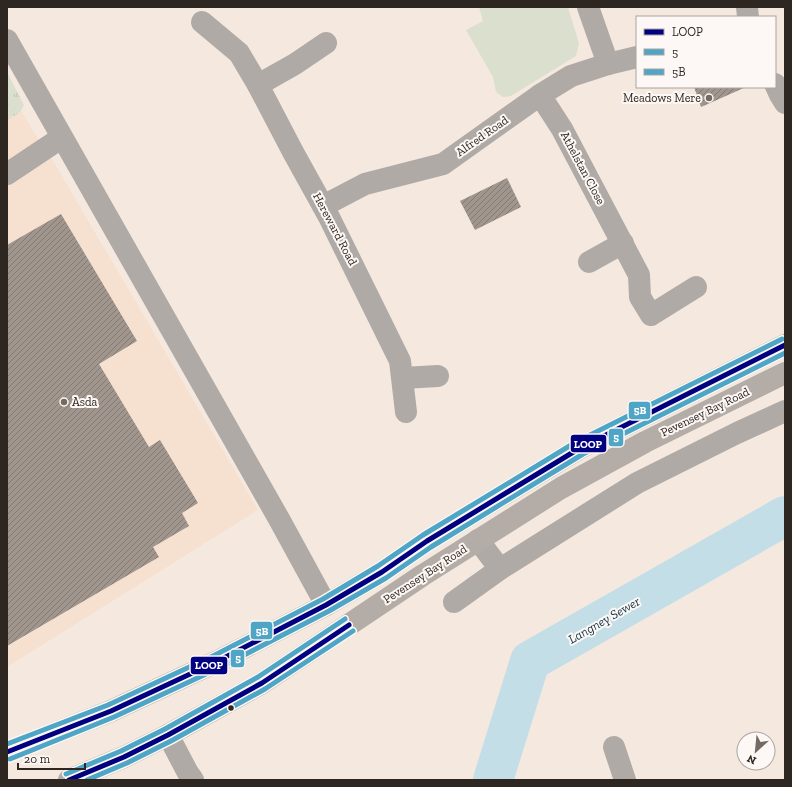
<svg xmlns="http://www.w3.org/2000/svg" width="792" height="787" font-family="'Zilla Slab',serif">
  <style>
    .built { fill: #f6e1d1 }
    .grass { fill: url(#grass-tufts) }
    .green { fill: #dbdfce }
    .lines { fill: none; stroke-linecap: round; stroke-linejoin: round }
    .river { stroke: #c4dee7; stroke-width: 40 }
    .building { fill: url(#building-hatch) }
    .minor { stroke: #b0aaa7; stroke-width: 22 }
    .major { stroke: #b4ada7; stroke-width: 22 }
    .bus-1-casing { stroke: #fdf8f5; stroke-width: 8 }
    .bus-2-casing { stroke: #fdf8f5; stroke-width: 8 }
    .bus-3-casing { stroke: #fdf8f5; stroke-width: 8 }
    .bus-1 { stroke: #000080; stroke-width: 5 }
    .bus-2 { stroke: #4ea5c5; stroke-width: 5 }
    .bus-3 { stroke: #4ea5c5; stroke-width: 5 }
    .poi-dot { fill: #746a63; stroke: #fdf8f5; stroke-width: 1.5 }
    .bus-dot { fill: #2e2620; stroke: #fdf8f5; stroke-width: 1.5 }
    .labels { text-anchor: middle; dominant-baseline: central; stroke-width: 4; stroke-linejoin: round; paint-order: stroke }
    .poi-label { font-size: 12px; fill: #2e2620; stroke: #fdf8f5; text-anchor: end }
    .street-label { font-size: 12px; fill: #2e2620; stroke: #fdf8f5 }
    .water-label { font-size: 13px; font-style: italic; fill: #103543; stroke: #fdf8f5 }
    .line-badge { stroke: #fdf8f5; stroke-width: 1.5 }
    .badge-label { font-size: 11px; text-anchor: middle; font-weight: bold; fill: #fff }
  </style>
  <defs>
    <pattern id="grass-tufts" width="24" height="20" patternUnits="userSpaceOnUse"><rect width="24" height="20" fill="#dbdfce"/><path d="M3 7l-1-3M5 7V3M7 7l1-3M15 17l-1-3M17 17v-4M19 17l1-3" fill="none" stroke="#bcbfb1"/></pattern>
    <pattern id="building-hatch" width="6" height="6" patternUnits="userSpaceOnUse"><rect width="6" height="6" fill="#a1968e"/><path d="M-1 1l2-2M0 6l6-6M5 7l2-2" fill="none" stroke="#847a74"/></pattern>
  </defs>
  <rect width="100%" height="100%" fill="#f5e9df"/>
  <!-- built -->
  <path class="built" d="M 7,87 L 43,147 L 45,147 L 258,510 L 7,667 Z"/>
  <!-- grass -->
  <path class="grass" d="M 7,72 L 24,105 C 21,113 14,116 7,120 Z"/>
  <!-- green -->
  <path class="green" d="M 479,7 L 568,7 L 579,43 L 576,56 L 511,96 L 503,97 L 496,92 L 493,77 L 466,30 L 483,21 Z"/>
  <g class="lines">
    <!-- river -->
    <path class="river" d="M 493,780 L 530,661 L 785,516"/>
  </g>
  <!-- building -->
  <g class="building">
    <path d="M 694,87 L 746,87 L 701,107 Z"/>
    <path d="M 507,178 L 521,207 L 475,230 L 460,201 Z"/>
    <path d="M 61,214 L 137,341 L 99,364 L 149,447 L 160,440 L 198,503 L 182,513 L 189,526 L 153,547 L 159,557 L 7,646 L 7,245 Z"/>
  </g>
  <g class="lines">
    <!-- minor -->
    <g class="minor">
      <path d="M 588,7 L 608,64"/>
      <path d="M 747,7 L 748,17"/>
      <path d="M 202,22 L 239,53 L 258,85 L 293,152 L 329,217 L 400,361 L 406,412"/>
      <path d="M 7,40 L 279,519 L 326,605"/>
      <path d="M 775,84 L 780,95 L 785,103"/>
      <path d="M 258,85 L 295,64 L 326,43"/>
      <path d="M 540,95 L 562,129 L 639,275 L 640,297 L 651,315 L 696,287"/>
      <path d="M 7,174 L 61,138"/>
      <path d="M 323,206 L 365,184 L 443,164 L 540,95 L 571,76 L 608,64 L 637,57"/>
      <path d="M 589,262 L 623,243"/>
      <path d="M 403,378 L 438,376"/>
      <path d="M 478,540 L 500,569"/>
      <path d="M 454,602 L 500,569 L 637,483 L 737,433 L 785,411"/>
      <path d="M 168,735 L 188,773 L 193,780"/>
      <path d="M 614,747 L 625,780"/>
    </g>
    <!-- major -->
    <g class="major">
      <path d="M 7,752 L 111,711 L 218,661 L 326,605 L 382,572 L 427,541 L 580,448 L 785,345"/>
      <path d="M 69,780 L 124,757 L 168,735 L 262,683 L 423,575 L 561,488 L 645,442 L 785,373"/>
    </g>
    <!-- bus-1 casing -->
    <g class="bus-1-casing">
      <g id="bus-1">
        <path d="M 7,752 L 111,711 L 218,661 L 326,605 L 382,572 L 427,541 L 580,448 L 785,345"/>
        <path d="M 69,780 L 124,757 L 168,735 L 262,683 L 349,625"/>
      </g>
    </g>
    <!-- bus-2 casing -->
    <g class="bus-2-casing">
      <g id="bus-2">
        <path d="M 10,759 L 114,717 L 221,667 L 329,611 L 386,578 L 431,547 L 583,454 L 785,353"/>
        <path d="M 87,780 L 127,763 L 171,741 L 265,689 L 353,631"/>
      </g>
    </g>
    <!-- bus-3 casing -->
    <g class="bus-3-casing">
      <g id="bus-3">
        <path d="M 7,744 L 108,705 L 215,655 L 323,599 L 378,566 L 423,535 L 576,442 L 782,339"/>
        <path d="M 66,774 L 121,751 L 165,729 L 258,677 L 345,619"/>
      </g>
    </g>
    <!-- bus-1 -->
    <use href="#bus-1" class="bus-1"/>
    <!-- bus-2 -->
    <use href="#bus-2" class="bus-2"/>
    <!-- bus-3 -->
    <use href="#bus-3" class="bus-3"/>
  </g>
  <!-- markers -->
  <g class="poi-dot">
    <circle cx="709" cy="98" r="4"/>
    <circle cx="64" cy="402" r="4"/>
  </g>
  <circle class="bus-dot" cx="231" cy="708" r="3.5"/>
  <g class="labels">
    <!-- poi labels -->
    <g class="poi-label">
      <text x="701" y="98">Meadows Mere</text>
      <text x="72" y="402" text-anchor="start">Asda</text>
    </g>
    <!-- street labels -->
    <g class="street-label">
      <text transform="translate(482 136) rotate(-35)">Alfred Road</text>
      <text transform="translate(583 168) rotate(62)">Athelstan Close</text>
      <text transform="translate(335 229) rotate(62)">Hereward Road</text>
      <text transform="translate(705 412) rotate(-26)">Pevensey Bay Road</text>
      <text transform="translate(425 574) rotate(-33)">Pevensey Bay Road</text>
    </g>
    <!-- water labels -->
    <g class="water-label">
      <text transform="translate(604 620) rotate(-30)">Langney Sewer</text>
    </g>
  </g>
  <g class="line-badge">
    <rect x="628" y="401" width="23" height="19" rx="4" fill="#4ea5c5"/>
    <rect x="608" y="428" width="16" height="19" rx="4" fill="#4ea5c5"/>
    <rect x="570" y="434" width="37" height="19" rx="4" fill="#000080"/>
    <rect x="250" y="621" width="23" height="19" rx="4" fill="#4ea5c5"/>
    <rect x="230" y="649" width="15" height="19" rx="4" fill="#4ea5c5"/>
    <rect x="190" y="656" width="38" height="19" rx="4" fill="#000080"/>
  </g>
  <g class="badge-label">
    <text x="640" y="414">5B</text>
    <text x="616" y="441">5</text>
    <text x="588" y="448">LOOP</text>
    <text x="262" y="635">5B</text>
    <text x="238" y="662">5</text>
    <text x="209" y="669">LOOP</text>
  </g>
  <!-- border -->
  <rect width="792" height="787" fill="none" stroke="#2e2620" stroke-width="16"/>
  <!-- legend -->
  <rect x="636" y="16" width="140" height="72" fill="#fdf8f5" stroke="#aaa4a0"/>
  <rect x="644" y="29" width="20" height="6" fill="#000080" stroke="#aaa4a0"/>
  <text x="672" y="36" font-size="12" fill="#2e2620">LOOP</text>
  <rect x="644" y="49" width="20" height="6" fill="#4ea5c5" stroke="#aaa4a0"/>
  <text x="672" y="56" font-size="12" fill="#2e2620">5</text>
  <rect x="644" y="69" width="20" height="6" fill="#4ea5c5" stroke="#aaa4a0"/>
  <text x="672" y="76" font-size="12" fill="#2e2620">5B</text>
  <!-- north arrow -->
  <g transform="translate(756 751) rotate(207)"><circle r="19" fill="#fdf8f5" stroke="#aaa4a0"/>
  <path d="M0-3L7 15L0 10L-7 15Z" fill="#746a63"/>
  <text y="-6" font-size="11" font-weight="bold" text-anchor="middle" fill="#2e2620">N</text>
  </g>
  <!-- scale -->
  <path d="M18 763v6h67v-6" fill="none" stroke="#2e2620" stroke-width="2"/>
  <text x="24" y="763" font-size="12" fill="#2e2620" stroke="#fdf8f5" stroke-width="3" paint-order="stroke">20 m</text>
</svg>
